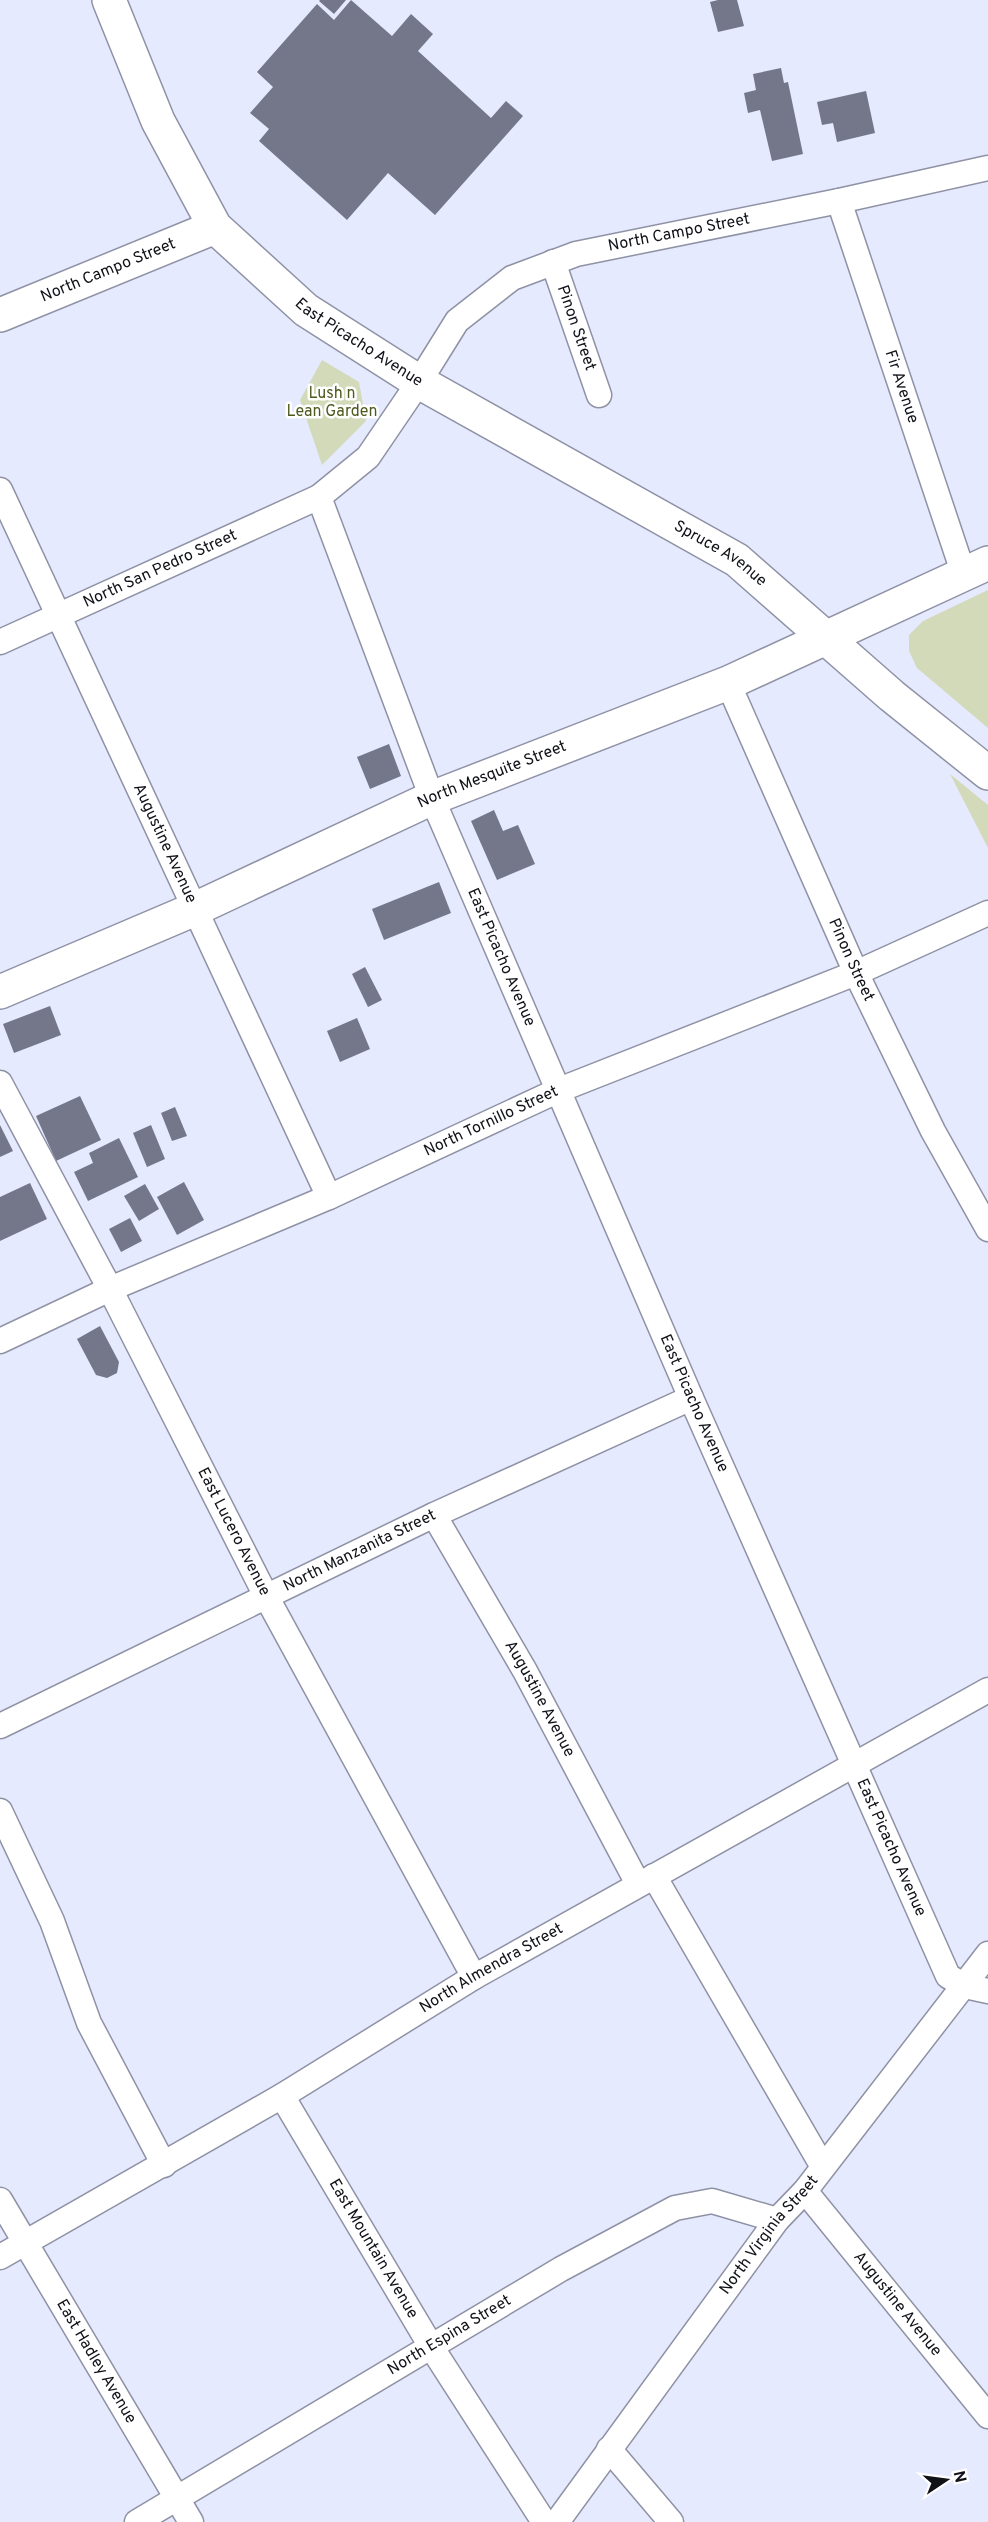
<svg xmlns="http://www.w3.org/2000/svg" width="988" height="2522" font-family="Overpass,sans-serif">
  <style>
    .green { fill: #d2daba }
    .building { fill: #737789 }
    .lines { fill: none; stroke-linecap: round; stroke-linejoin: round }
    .street-casing { stroke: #8f92a5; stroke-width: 27 }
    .secondary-casing { stroke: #8f92a5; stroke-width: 36 }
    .street { stroke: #fff; stroke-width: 24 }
    .secondary { stroke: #fff; stroke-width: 33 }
    .labels { text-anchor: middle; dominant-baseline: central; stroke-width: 5; stroke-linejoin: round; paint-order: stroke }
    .street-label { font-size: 16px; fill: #101218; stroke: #fff }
    .park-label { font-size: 16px; fill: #4e591e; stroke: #fff }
  </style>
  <rect width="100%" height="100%" fill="#e6eafe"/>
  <!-- green -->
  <g class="green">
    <path d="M 322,360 L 359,382 L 366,421 L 322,465 L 300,400 Z"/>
    <path d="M 988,590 L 988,728 L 917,668 L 909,651 L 909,635 L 923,621 Z"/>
    <path d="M 950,774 L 988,805 L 988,848 Z"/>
  </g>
  <!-- building -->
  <g class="building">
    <path d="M 320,0 L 346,0 L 334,14 L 319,1 Z"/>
    <path d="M 351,0 L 392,36 L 411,14 L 433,34 L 418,51 L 491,118 L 506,101 L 523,116 L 435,215 L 388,173 L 347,220 L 259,141 L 269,129 L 250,113 L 273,87 L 257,72 L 317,4 L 334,20 Z"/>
    <path d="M 718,0 L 737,0 L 744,26 L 718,32 L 710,2 Z"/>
    <path d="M 781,68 L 784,83 L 788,82 L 803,154 L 772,161 L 760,110 L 748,113 L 744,93 L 756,90 L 753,74 Z"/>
    <path d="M 866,91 L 875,133 L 837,142 L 833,123 L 822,125 L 817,102 Z"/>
    <path d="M 389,744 L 401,776 L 370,789 L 357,757 Z"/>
    <path d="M 494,810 L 503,831 L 518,825 L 535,864 L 497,880 L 471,821 Z"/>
    <path d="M 439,882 L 451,913 L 384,940 L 372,909 Z"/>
    <path d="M 365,967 L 382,1000 L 368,1007 L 352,974 Z"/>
    <path d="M 50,1006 L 61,1035 L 14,1053 L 3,1024 Z"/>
    <path d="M 357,1018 L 370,1049 L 340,1062 L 327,1031 Z"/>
    <path d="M 80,1096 L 101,1140 L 56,1161 L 36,1116 Z"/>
    <path d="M 175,1107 L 187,1136 L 172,1141 L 161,1113 Z"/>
    <path d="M 0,1125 L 13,1151 L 0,1157 Z"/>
    <path d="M 151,1125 L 165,1159 L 147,1167 L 133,1133 Z"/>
    <path d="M 119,1138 L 138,1177 L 88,1201 L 74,1172 L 93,1163 L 89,1153 Z"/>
    <path d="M 184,1182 L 204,1220 L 177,1235 L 157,1197 Z"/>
    <path d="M 30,1183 L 47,1219 L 0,1241 L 0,1197 Z"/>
    <path d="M 145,1184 L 159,1209 L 139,1221 L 124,1196 Z"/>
    <path d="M 130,1218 L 142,1241 L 121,1252 L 109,1229 Z"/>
    <path d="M 100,1326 L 119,1362 L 117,1373 L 107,1378 L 96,1375 L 77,1339 Z"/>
  </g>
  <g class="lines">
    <!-- street casing -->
    <g class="street-casing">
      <g id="street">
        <path id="s1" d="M 988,168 L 839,201 L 576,254 L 512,278 L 457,321 L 419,382 L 368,457 L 319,497 L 432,798 L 691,1398 L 948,1976 L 965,1986 L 988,1991"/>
        <path id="s2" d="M 839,201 L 964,575"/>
        <path id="s3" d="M 553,262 L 599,395"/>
        <path id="s4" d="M 0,490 L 329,1197"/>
        <path id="s5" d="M 0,642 L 319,497"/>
        <path id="s6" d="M 728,683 L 856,973 L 933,1131 L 988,1229"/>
        <path id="s7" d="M 0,1083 L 110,1289 L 266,1596 L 474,1977"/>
        <path id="s8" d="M 0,1341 L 110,1289 L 329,1197 L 559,1090 L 856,973 L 988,913"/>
        <path id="s9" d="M 434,1515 L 525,1671 L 638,1884"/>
        <path id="s10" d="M 0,1726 L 434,1515 L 691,1398"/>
        <path d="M 0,1811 L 52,1921 L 89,2023 L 164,2165"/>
        <path d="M 654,1876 L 823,2167"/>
        <path id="s11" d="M 282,2096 L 432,2348 L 544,2522"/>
        <path id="s12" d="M 805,2191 L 988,2416"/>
        <path id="s13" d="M 0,2200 L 191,2522"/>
        <path id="s14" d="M 0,2257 L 282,2096 L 474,1977 L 988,1690"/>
        <path d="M 609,2449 L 671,2522"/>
        <path id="s15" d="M 137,2522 L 561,2269 L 675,2208 L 712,2201 L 777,2220"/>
        <path id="s16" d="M 557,2522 L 777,2220 L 805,2191 L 988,1954"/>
      </g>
    </g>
    <!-- secondary casing -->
    <g class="secondary-casing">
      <g id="secondary">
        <path id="s17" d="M 109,0 L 158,121 L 215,227 L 306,310 L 419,382 L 737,560 L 892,696 L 988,773"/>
        <path id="s18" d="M 0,315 L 215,227"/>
        <path id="s19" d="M 0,992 L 195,909 L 432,798 L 728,683 L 988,563"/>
      </g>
    </g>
    <!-- street -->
    <use href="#street" class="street"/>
    <!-- secondary -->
    <use href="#secondary" class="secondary"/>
  </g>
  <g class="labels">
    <!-- street labels -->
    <g class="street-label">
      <text transform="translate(679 233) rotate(-11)">North Campo Street</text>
      <text stroke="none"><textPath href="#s18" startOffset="117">North Campo Street</textPath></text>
      <text stroke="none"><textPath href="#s3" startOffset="70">Pinon Street</textPath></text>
      <text stroke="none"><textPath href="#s17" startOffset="436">East Picacho Avenue</textPath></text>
      <text stroke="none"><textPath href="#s2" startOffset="196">Fir Avenue</textPath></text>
      <text stroke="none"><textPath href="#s17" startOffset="855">Spruce Avenue</textPath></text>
      <text stroke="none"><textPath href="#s5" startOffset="176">North San Pedro Street</textPath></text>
      <text stroke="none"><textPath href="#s19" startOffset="538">North Mesquite Street</textPath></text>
      <text stroke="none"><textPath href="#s4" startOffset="390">Augustine Avenue</textPath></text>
      <text stroke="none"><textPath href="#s1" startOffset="1280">East Picacho Avenue</textPath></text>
      <text stroke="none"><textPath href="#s6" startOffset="303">Pinon Street</textPath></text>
      <text stroke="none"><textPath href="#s8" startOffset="538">North Tornillo Street</textPath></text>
      <text stroke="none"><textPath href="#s1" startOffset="1766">East Picacho Avenue</textPath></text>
      <text stroke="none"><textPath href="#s7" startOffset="506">East Lucero Avenue</textPath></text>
      <text stroke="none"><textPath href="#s10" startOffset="400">North Manzanita Street</textPath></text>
      <text stroke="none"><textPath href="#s9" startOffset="212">Augustine Avenue</textPath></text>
      <text stroke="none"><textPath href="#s1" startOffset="2252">East Picacho Avenue</textPath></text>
      <text stroke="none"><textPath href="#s14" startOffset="570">North Almendra Street</textPath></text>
      <text stroke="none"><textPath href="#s16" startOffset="357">North Virginia Street</textPath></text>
      <text stroke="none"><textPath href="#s11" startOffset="178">East Mountain Avenue</textPath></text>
      <text stroke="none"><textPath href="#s12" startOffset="146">Augustine Avenue</textPath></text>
      <text stroke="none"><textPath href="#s15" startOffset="364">North Espina Street</textPath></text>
      <text stroke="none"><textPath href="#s13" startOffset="188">East Hadley Avenue</textPath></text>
    </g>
    <!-- park labels -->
    <g class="park-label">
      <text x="332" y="394">Lush n<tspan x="332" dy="18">Lean Garden</tspan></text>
    </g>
  </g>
  <!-- north arrow -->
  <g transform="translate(946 2480) rotate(77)" stroke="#ffffff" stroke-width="4.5" paint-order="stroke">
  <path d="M0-4.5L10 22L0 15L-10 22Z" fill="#101218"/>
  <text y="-9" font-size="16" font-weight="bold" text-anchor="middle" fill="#101218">N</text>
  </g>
</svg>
